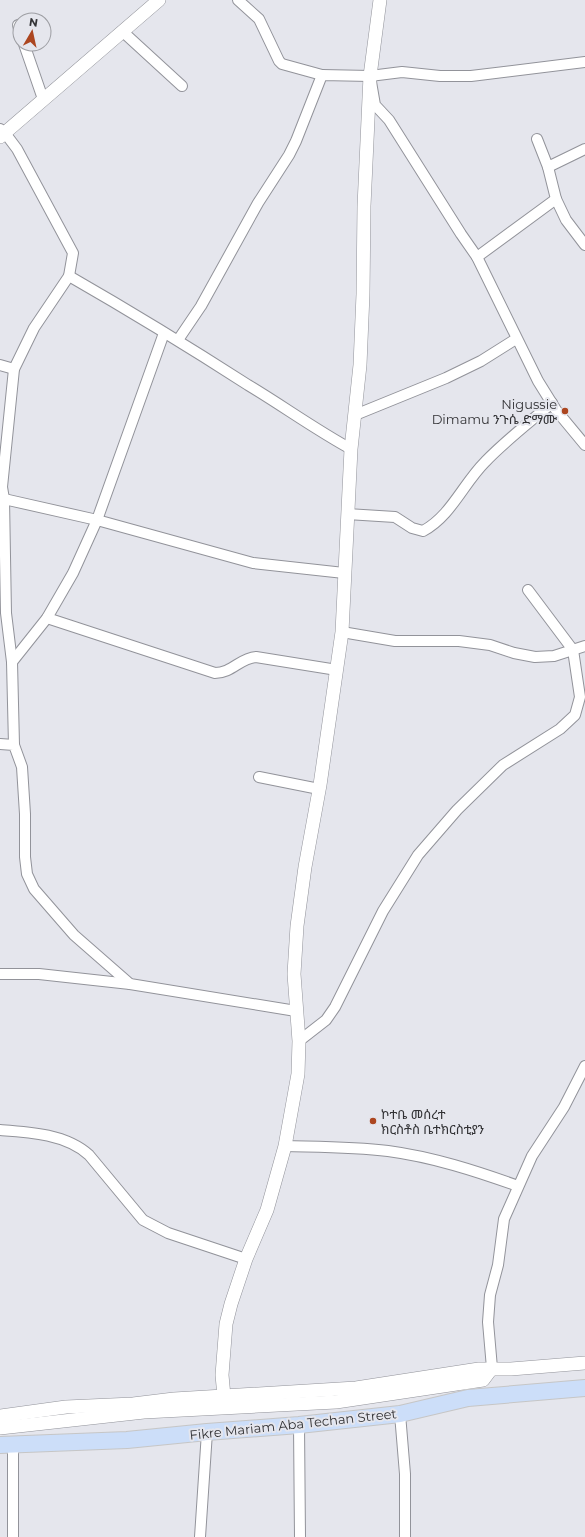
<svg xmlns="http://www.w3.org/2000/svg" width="585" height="1537" font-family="Montserrat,'Noto Sans Ethiopic',sans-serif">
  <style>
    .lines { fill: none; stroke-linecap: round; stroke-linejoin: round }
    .minor-casing { stroke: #92939a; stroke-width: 12 }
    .tertiary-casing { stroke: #92939a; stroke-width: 14 }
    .primary-casing { stroke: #c6c6c6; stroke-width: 18 }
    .minor { stroke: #fff; stroke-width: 10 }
    .tertiary { stroke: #fff; stroke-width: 13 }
    .primary { stroke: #ccdef9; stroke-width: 16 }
    .poi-dot { fill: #ac4620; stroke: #e5e6ed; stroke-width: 1.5 }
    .labels { text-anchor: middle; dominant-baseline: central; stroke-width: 4; stroke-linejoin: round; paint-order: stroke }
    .poi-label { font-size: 13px; fill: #323235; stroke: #e5e6ed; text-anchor: end }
    .street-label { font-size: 13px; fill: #323235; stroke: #e5e6ed }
  </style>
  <rect width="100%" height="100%" fill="#e5e6ed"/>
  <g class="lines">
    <!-- minor casing -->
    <g class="minor-casing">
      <g id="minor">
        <path d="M 238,0 L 259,19 L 279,61 L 282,64 L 322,75"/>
        <path d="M 18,25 L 20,32"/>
        <path d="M 122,31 L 182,86"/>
        <path d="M 24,44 L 43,99"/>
        <path d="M 370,76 L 402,72 L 440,76 L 471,76 L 585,62"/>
        <path d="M 0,129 L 5,133 L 17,149 L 73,253 L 69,276 L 34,328 L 14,369 L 2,487 L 4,499 L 6,613 L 12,662 L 14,745"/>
        <path d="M 537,139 L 548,167 L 585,149"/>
        <path d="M 556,199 L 566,220 L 585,245"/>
        <path d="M 477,257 L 556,199 L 548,167"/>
        <path d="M 69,276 C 130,311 189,347 248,385 C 283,406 316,430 351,449"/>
        <path d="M 178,340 L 201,306 L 258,203 L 289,155 L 296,141 L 322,75 L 370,76 L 375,105 L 389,120 L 461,234 L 477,257 L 538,381 L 556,410 L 585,445"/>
        <path d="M 0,365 L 14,369"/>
        <path d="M 355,415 L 446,378 L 481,361 L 516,339"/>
        <path d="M 4,499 L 97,520 L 253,563 L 344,573"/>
        <path d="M 347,514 L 395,517 L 412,528 L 423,531 C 451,516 463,484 485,462 C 505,441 530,422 552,403"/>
        <path d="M 47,618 L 215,673 C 232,673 240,658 256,657 L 337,670"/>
        <path d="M 342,632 L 395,641 L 459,641 L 490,645 L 514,653 L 535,657 L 554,656 L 585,646"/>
        <path d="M 12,662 L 47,618 L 73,573 L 97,520 L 164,333"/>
        <path d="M 0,744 L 14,745 L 22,767 L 25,814 L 25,857 L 27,874 L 34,889 L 74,935 L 130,984 L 296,1011"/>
        <path d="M 259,777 L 319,789"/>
        <path d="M 0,974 L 39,974 L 130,984"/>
        <path d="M 299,1041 L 326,1020 L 335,1007 L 383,911 L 418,855 L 457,810 L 503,765 L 560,729 L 575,715 L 580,697 L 573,650 L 528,590"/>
        <path d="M 0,1130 C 29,1132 66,1134 89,1155 L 143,1220 L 168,1233 L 246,1259"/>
        <path d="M 285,1146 C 319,1147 354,1147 388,1151 C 433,1157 476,1171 518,1186"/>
        <path d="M 492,1368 L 488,1322 L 490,1295 L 498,1265 L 504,1219 L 532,1156 L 564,1107 L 585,1066"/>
        <path d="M 400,1414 L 405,1474 L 405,1537"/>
        <path d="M 299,1425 L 300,1537"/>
        <path d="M 13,1537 L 13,1444"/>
        <path d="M 200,1537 L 207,1432"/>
      </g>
    </g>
    <!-- tertiary casing -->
    <g class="tertiary-casing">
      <g id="tertiary">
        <path d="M 0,137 L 159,0"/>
        <path d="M 225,1407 L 222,1375 L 226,1324 L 231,1304 L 246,1259 L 267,1210 L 285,1146 L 298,1074 L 299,1041 L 294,974 L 297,926 L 305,867 L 320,785 L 342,632 L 351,449 L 360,365 L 363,294 L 364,206 L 370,76 L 380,0"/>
        <path d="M 0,1416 L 66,1407 L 133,1404 L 174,1399 L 356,1388 L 479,1369 L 511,1369 L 585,1363"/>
        <path d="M 0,1428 L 144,1412 L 336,1402 L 483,1380 L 492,1368"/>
      </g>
    </g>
    <!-- primary casing -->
    <g class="primary-casing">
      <path id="primary" d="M 0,1445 L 127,1440 L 207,1432 L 299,1425 L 400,1414 L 468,1398 L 585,1388"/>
    </g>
    <!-- minor -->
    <use href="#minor" class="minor"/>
    <!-- tertiary -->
    <use href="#tertiary" class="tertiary"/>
    <!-- primary -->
    <use href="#primary" class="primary"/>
  </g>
  <!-- markers -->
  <g class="poi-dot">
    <circle cx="565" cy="411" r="4"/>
    <circle cx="373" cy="1121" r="4"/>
  </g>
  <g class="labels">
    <!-- poi labels -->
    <g class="poi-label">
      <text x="557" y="404">Nigussie<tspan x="557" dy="15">Dimamu ንጉሴ ድማሙ</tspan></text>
      <text x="381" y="1114" text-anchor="start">ኮተቤ መሰረተ<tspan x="381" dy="15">ክርስቶስ ቤተክርስቲያን</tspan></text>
    </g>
    <!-- street labels -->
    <g class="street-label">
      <text transform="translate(293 1424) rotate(-6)">Fikre Mariam Aba Techan Street</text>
    </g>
  </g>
  <!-- north arrow -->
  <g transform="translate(32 32) rotate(9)"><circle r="19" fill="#e5e6ed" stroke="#9d9ea3"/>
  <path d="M0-3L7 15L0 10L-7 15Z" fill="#ac4620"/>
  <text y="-6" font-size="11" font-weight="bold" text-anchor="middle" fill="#323235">N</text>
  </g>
</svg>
